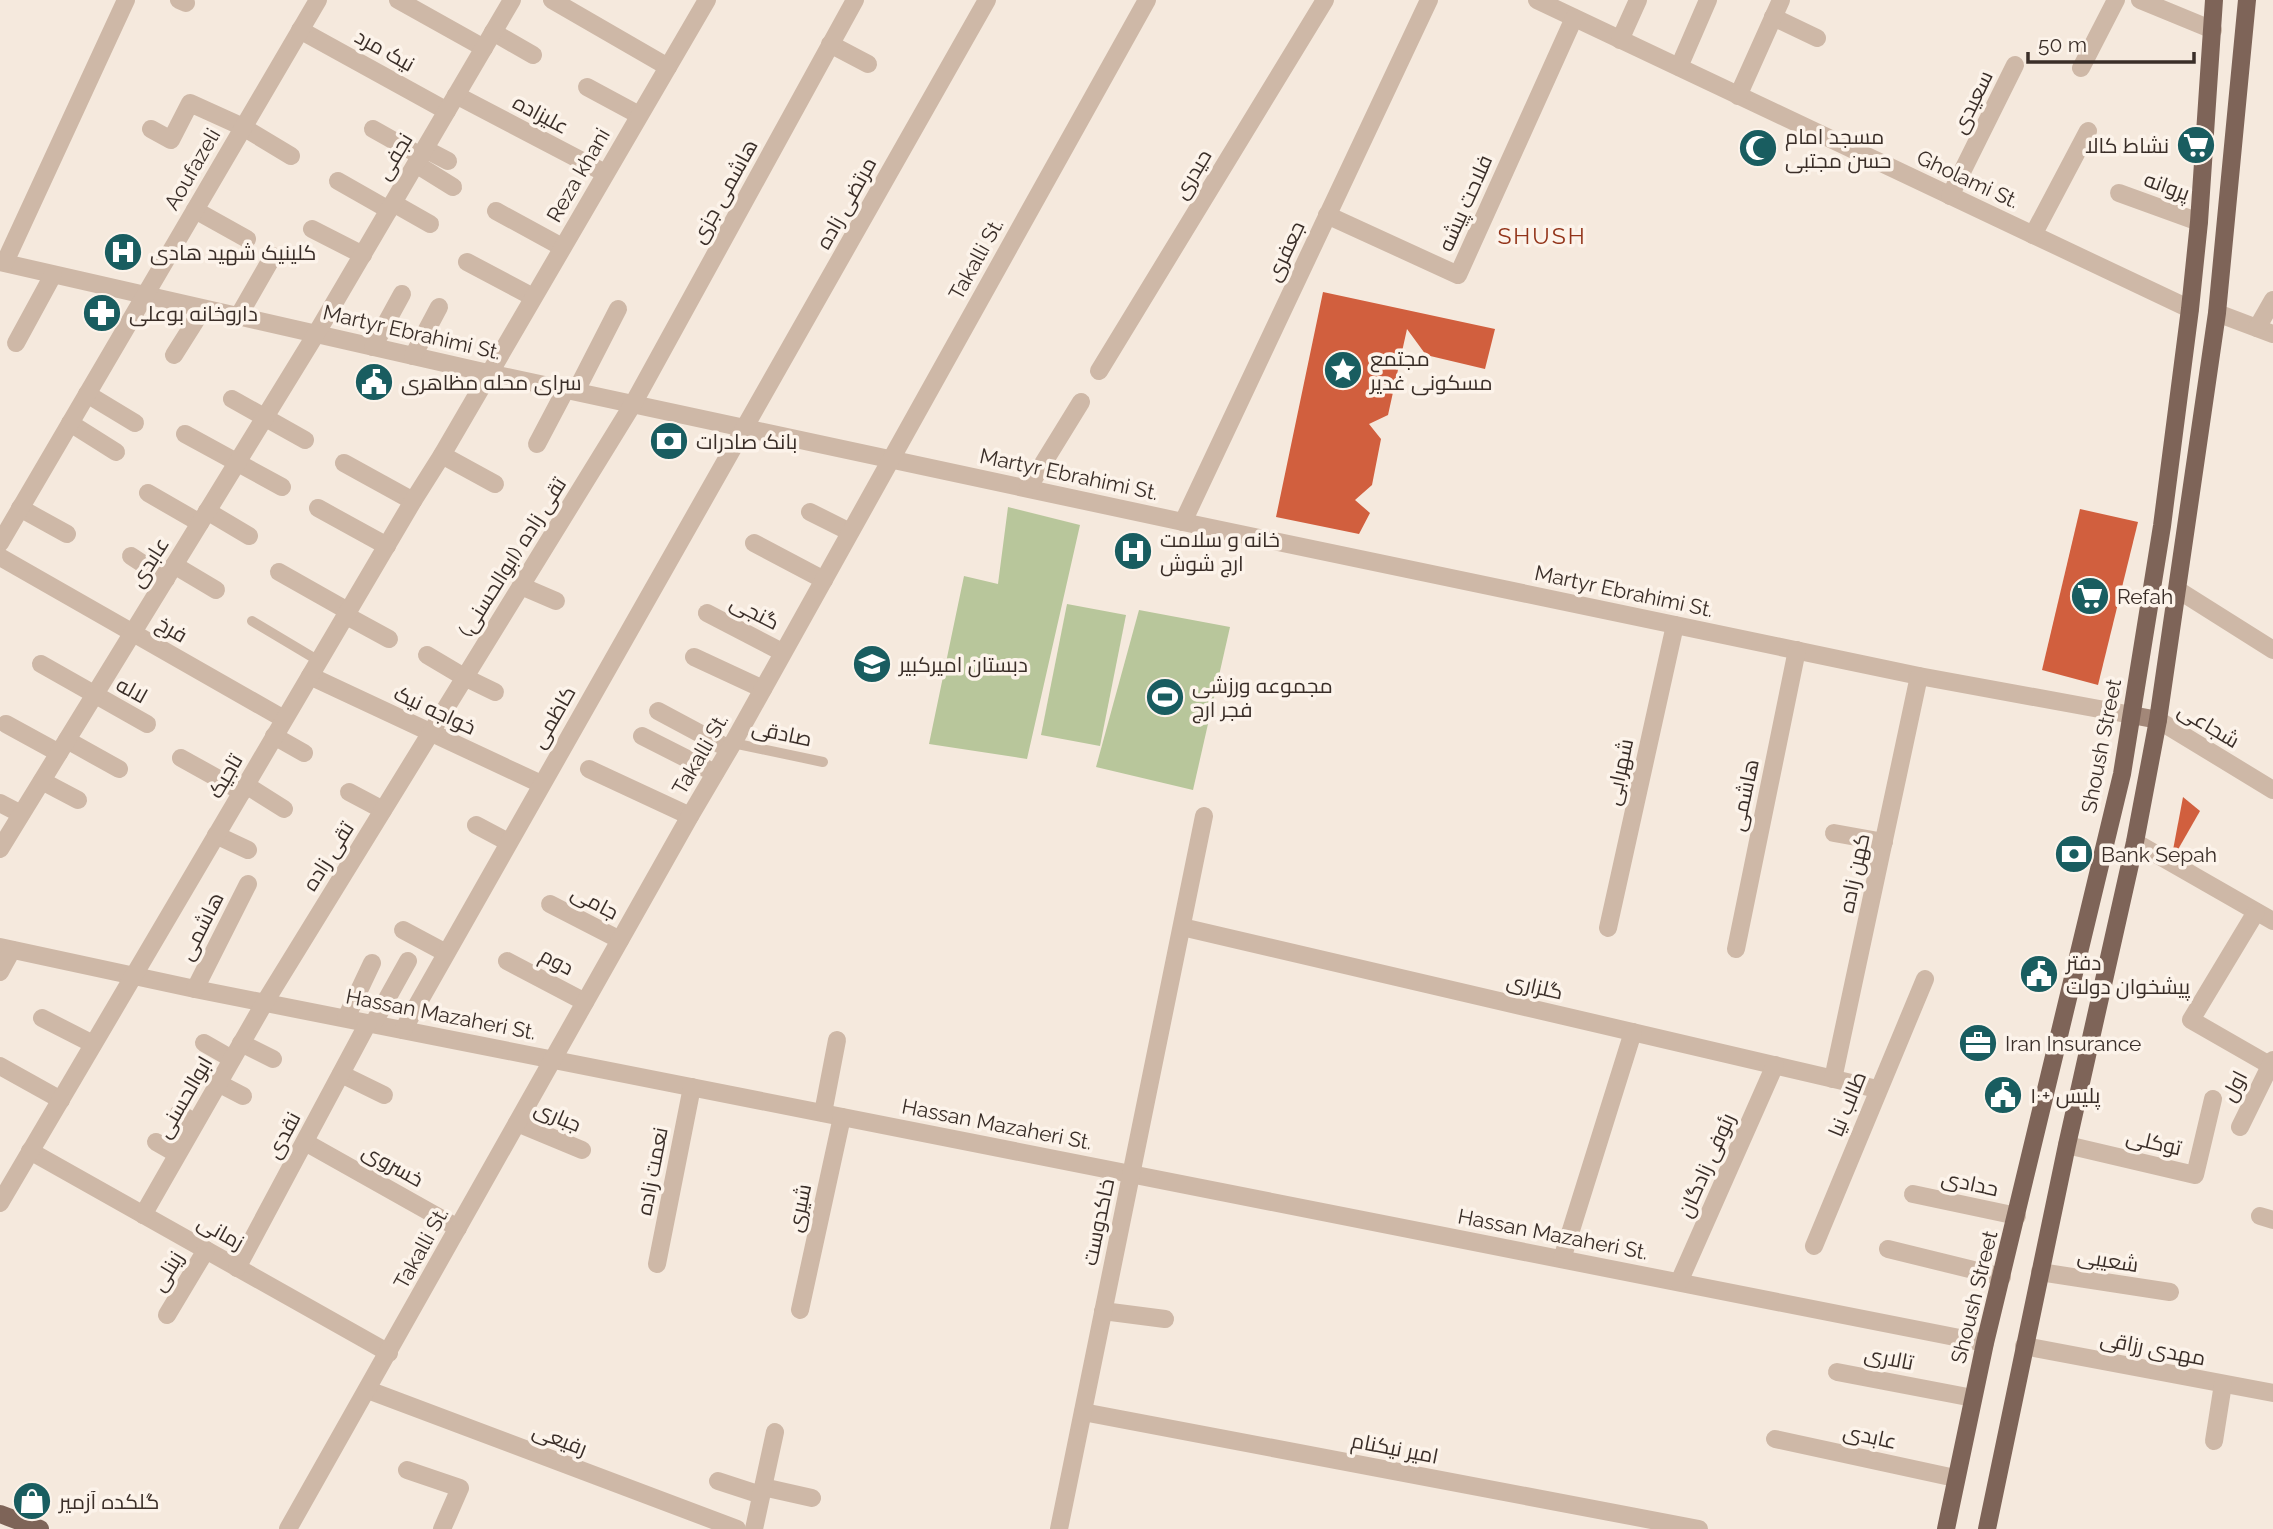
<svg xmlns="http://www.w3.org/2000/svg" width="2273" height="1529" font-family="Raleway,Cairo,sans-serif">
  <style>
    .green { fill: #b8c69b }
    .building { fill: #d15f3e }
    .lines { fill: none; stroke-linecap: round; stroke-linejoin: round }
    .lane { stroke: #ceb8a7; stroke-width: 10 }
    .street { stroke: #ceb8a7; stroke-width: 18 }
    .secondary { stroke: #a28778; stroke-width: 18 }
    .primary { stroke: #7e6458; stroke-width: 18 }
    .labels { text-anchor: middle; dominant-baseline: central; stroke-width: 7; stroke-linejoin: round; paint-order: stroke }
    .street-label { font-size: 21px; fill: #3a2e28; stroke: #fcf3ea }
    .poi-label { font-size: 21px; fill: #3a2e28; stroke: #fcf3ea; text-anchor: start }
    .neighbourhood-label { font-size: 23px; letter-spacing: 2px; fill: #923319; stroke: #fcf3ea }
  </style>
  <rect width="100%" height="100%" fill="#f5e9dd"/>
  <!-- green -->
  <g class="green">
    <path d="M 1008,507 L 1080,525 L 1027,759 L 929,744 L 964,576 L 998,584 Z"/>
    <path d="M 1067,604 L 1126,615 L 1100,746 L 1041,735 Z"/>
    <path d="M 1139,610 L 1230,627 L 1193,790 L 1096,767 Z"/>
  </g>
  <!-- building -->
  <g class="building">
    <path d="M 1323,292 L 1495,329 L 1485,369 L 1426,355 L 1407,329 L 1388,415 L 1369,424 L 1381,439 L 1372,485 L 1355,500 L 1370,513 L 1359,534 L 1276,517 Z"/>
    <path d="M 2080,509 L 2138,522 L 2098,685 L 2042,670 Z"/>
    <path d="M 2183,797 L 2200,811 L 2176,853 L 2173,850 Z"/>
  </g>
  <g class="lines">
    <!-- lane -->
    <g class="lane">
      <path d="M 252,621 L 319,661"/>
      <path d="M 733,743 L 823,762"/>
    </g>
    <!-- street -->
    <g class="street">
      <path d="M 179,0 L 186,3"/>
      <path d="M 398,0 L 484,48"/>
      <path d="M 552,0 L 668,67"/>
      <path d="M 1537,0 L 2190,309"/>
      <path d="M 2140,0 L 2213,30"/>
      <path d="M 1773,17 L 1817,38"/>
      <path d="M 300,30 L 447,111"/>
      <path d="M 493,32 L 533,55"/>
      <path d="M 1620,40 L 1638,0"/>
      <path d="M 830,44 L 868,64"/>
      <path d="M 1679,67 L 1708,0"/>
      <path d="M 2081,68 L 2116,0"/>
      <path d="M 587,87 L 639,115"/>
      <path d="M 456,95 L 605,173"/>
      <path d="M 1738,96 L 1781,0"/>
      <path d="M 151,129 L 171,140 L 190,103 L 243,127 L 291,156"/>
      <path d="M 373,129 L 421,156"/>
      <path d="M 425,149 L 448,161"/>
      <path d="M 416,164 L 453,187"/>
      <path d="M 338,181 L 389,210"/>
      <path d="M 2119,193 L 2199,222"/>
      <path d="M 1950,196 L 2015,65"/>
      <path d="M 393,203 L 430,224"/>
      <path d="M 195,210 L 247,239"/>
      <path d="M 496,211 L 562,247"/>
      <path d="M 1327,215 L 1458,275 L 1574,18"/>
      <path d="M 312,229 L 363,255"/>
      <path d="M 2033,235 L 2088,131"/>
      <path d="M 0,262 L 488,373 L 1183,522 L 1919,676 L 2132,715"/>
      <path d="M 5,262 L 126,0"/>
      <path d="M 467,262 L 533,297"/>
      <path d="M 2217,313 L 2273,334"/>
      <path d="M 238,317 L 273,256"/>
      <path d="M 2257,328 L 2273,300"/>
      <path d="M 16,343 L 53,275"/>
      <path d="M 373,347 L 402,294"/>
      <path d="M 174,355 L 203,309"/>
      <path d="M 413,356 L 439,307"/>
      <path d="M 1099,371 L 1325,0"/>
      <path d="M 576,391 L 618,309"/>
      <path d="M 87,394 L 135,423"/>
      <path d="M 232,399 L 305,440"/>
      <path d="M 70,423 L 116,452"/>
      <path d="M 185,434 L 282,487"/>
      <path d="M 537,444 L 566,389"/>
      <path d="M 442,455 L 495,484"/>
      <path d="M 344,463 L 413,501"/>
      <path d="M 1028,488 L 1081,402"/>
      <path d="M 148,493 L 200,523"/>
      <path d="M 20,508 L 67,534"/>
      <path d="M 318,508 L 387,546"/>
      <path d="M 207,511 L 249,536"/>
      <path d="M 810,512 L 850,532"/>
      <path d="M 1183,522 L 1429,0"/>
      <path d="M 0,543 L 318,0"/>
      <path d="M 754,543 L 824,580"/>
      <path d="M 131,556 L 166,579"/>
      <path d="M 0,557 L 284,719"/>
      <path d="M 174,565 L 216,590"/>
      <path d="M 279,572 L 348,611"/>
      <path d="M 521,586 L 556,601"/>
      <path d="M 2178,590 L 2273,650"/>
      <path d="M 707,613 L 782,652"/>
      <path d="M 345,615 L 389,639"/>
      <path d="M 427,655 L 464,677 L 495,692"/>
      <path d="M 694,657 L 763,689"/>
      <path d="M 41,664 L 147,724"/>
      <path d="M 310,676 L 541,784"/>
      <path d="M 658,711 L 729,749"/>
      <path d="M 2158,720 L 2273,790"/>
      <path d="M 6,724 L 59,753"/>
      <path d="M 274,736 L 304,753"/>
      <path d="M 642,736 L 715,773"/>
      <path d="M 67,740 L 119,769"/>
      <path d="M 181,758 L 242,792"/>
      <path d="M 589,769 L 690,816"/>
      <path d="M 42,781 L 78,800"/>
      <path d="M 246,785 L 284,809"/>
      <path d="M 349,792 L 383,810"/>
      <path d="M 0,803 L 21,814"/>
      <path d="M 476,825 L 508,842"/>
      <path d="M 1834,833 L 1884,842"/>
      <path d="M 216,835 L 248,850"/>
      <path d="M 2135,842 L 2273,921"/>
      <path d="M 0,849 L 316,334 L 512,0"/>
      <path d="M 550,904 L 620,940"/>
      <path d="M 2256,912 L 2191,1020 L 2273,1067"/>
      <path d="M 1182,927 L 1877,1089"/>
      <path d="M 1608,928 L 1675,625"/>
      <path d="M 403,930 L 446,953"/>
      <path d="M 0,947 L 195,989 L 1985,1343"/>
      <path d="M 1736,949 L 1797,650"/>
      <path d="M 507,961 L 585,1002"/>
      <path d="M 0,972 L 12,950"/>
      <path d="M 195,989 L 248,884"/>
      <path d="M 42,1018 L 93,1044"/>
      <path d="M 346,1018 L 372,963"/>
      <path d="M 373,1024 L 408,961"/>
      <path d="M 403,1030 L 987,0"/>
      <path d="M 204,1043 L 232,1059"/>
      <path d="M 241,1043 L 273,1059"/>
      <path d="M 0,1066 L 61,1100"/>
      <path d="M 341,1074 L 384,1095"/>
      <path d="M 1833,1079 L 1919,676"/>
      <path d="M 218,1083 L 243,1096"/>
      <path d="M 179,1113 L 195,1123"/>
      <path d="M 823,1113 L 837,1040"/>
      <path d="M 517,1123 L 582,1150"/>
      <path d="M 2240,1127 L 2273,1060"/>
      <path d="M 156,1142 L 177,1154"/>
      <path d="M 305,1142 L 458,1228"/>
      <path d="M 2067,1145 L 2195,1175 L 2213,1099"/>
      <path d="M 30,1151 L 389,1353"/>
      <path d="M 1913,1194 L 2017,1216"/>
      <path d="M 0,1203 L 413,501 L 442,455 L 707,0"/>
      <path d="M 143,1215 L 265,1002 L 633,404 L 855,0"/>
      <path d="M 2260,1216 L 2273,1220"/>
      <path d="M 1814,1246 L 1925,979"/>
      <path d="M 1888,1249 L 2002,1277"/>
      <path d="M 1562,1259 L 1633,1032"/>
      <path d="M 657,1264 L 692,1087"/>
      <path d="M 237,1268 L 368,1023"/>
      <path d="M 2040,1272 L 2170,1292"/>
      <path d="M 1679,1282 L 1775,1065"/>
      <path d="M 800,1310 L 842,1117"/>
      <path d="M 1103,1311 L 1165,1319"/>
      <path d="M 167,1315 L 206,1250"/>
      <path d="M 2024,1346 L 2273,1393"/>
      <path d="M 1837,1372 L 1973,1398"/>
      <path d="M 368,1390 L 737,1529"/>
      <path d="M 1083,1412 L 1699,1529"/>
      <path d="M 1775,1439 L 1955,1478"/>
      <path d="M 2214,1441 L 2223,1384"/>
      <path d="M 407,1470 L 460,1488 L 442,1529"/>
      <path d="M 718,1481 L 761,1495"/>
      <path d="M 763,1487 L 812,1498"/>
      <path d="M 288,1529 L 690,816 L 733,743 L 1147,0"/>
      <path d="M 754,1529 L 775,1432"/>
      <path d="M 1059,1529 L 1204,816"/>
    </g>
    <!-- secondary -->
    <path class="secondary" d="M 2132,715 L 2158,720"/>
    <!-- primary -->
    <g class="primary">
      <path d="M 0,1514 L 40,1529"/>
      <path d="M 1946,1529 L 1985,1343 L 2122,774 L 2162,526 L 2190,309 L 2199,222 L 2214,0"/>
      <path d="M 1987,1529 L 2067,1145 L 2135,842 L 2158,720 L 2217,313 L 2247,0"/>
    </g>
  </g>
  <!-- icons -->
  <defs>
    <g id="supermarket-disc" transform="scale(2.0125)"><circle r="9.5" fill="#195d60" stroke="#fcf3ea"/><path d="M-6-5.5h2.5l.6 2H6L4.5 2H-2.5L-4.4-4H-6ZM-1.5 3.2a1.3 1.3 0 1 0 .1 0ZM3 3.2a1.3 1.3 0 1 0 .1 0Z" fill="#fff"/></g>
    <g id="mosque-disc" transform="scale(2.0125)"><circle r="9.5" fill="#195d60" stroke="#fcf3ea"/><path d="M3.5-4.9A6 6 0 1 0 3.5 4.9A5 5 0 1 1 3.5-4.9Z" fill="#fff"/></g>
    <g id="hospital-disc" transform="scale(2.0125)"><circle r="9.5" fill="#195d60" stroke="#fcf3ea"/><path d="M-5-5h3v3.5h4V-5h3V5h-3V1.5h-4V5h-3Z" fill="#fff"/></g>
    <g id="pharmacy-disc" transform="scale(2.0125)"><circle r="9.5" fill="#195d60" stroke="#fcf3ea"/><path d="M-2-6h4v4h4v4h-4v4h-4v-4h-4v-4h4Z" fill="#fff"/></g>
    <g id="sight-disc" transform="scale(2.0125)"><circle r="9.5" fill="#195d60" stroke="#fcf3ea"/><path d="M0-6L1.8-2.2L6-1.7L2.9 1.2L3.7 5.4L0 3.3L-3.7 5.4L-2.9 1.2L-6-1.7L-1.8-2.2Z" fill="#fff"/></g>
    <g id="civic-disc" transform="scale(2.0125)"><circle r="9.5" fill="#195d60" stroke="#fcf3ea"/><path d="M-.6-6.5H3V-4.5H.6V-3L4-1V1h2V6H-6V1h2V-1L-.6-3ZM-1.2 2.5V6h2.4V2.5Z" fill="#fff"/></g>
    <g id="bank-disc" transform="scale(2.0125)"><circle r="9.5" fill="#195d60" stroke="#fcf3ea"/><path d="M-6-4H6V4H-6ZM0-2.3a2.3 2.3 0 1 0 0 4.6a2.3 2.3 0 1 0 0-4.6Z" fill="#fff"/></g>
    <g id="school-disc" transform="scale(2.0125)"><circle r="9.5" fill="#195d60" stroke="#fcf3ea"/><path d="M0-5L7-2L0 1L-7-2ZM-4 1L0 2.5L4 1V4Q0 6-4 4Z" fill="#fff"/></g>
    <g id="stadium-disc" transform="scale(2.0125)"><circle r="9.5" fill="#195d60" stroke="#fcf3ea"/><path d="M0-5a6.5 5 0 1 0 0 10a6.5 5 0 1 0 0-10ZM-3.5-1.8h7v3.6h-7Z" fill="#fff"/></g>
    <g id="office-disc" transform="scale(2.0125)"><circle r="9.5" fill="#195d60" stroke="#fcf3ea"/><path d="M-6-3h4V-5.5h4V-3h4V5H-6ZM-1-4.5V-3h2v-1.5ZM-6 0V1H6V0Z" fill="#fff"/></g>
    <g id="shop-disc" transform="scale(2.0125)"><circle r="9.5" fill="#195d60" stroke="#fcf3ea"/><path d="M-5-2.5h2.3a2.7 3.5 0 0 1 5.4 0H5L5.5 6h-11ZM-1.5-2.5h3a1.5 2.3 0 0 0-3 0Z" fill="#fff"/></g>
  </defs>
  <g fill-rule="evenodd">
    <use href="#supermarket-disc" x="2196" y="145"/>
    <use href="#mosque-disc" x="1758" y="148"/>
    <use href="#hospital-disc" x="123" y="252"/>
    <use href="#pharmacy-disc" x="102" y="313"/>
    <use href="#sight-disc" x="1343" y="370"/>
    <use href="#civic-disc" x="374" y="382"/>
    <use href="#bank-disc" x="669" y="441"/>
    <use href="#hospital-disc" x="1133" y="551"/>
    <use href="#supermarket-disc" x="2090" y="596"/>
    <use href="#school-disc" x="872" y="664"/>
    <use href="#stadium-disc" x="1165" y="697"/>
    <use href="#bank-disc" x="2074" y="854"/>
    <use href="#civic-disc" x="2039" y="974"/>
    <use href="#office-disc" x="1978" y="1043"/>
    <use href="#civic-disc" x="2003" y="1095"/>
    <use href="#shop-disc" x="32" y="1501"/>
  </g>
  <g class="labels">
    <!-- street labels -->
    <g class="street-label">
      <text transform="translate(385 50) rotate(29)">نیک مرد</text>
      <text transform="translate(1972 102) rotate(-64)">سعیدی</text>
      <text transform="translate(541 114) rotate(28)">علیزاده</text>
      <text transform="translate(394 156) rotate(-59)">نجفی</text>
      <text transform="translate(192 169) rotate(-60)">Aoufazeli</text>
      <text transform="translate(1192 174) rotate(-59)">حیدری</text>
      <text transform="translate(578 175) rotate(-60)">Reza khani</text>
      <text transform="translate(1968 179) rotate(25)">Gholami St.</text>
      <text transform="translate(2167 186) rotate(20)">پروانه</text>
      <text transform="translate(724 191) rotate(-61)">هاشمی جزی</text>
      <text transform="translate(846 203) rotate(-61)">مرتضی زاده</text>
      <text transform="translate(1465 203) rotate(-66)">فلاحت پیشه</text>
      <text transform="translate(1285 251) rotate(-65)">جعفری</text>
      <text transform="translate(976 259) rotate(-61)">Takalli St.</text>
      <text transform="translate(412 332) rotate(13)">Martyr Ebrahimi St.</text>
      <text transform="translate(1069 474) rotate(12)">Martyr Ebrahimi St.</text>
      <text transform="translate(512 557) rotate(-58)">تقی زاده (ابوالحسنی)</text>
      <text transform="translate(149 562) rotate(-58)">عابدی</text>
      <text transform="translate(1624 591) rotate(12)">Martyr Ebrahimi St.</text>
      <text transform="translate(755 612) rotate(27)">گنجی</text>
      <text transform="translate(172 629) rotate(30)">فرخ</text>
      <text transform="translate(132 690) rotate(29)">لاله</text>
      <text transform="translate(435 710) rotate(25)">خواجه نیک</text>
      <text transform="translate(553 717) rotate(-60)">کاظمی</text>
      <text transform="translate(2209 725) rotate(31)">شجاعی</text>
      <text transform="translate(782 733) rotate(12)">صادقی</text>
      <text transform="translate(2101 746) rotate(-79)">Shoush Street</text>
      <text transform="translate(700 754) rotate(-60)">Takalli St.</text>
      <text transform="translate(1619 772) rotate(-78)">شهرابی</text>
      <text transform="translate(225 776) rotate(-60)">تاجیک</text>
      <text transform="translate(1744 795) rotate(-78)">هاشمی</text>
      <text transform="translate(328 856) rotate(-58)">تقی زاده</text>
      <text transform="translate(1854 873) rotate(-78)">کهن زاده</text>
      <text transform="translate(595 902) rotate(28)">جامی</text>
      <text transform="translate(201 926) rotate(-63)">هاشمی</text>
      <text transform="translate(557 961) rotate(28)">دوم</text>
      <text transform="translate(1535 986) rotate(13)">گلزاری</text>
      <text transform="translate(441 1014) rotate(11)">Hassan Mazaheri St.</text>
      <text transform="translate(2234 1086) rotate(-63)">اول</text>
      <text transform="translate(184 1097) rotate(-60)">ابوالحسنی</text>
      <text transform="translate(1847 1104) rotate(-68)">طالب نیا</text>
      <text transform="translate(558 1116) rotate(23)">جباری</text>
      <text transform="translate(997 1124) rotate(11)">Hassan Mazaheri St.</text>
      <text transform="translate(283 1135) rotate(-62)">نقدی</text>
      <text transform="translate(2154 1142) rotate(13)">توکلی</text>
      <text transform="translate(393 1165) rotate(29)">خسروی</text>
      <text transform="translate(1706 1165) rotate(-66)">رئوفی زادگان</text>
      <text transform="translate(652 1171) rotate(-79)">نعمت زاده</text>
      <text transform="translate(1970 1183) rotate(12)">حدادی</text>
      <text transform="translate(799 1208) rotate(-78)">شیری</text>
      <text transform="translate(1098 1222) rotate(-78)">خاکدوست</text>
      <text transform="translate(221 1232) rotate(29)">زمانی</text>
      <text transform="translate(1553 1234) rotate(11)">Hassan Mazaheri St.</text>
      <text transform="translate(421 1248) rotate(-61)">Takalli St.</text>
      <text transform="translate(2108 1260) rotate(9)">شعیبی</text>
      <text transform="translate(167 1271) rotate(-59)">زینلی</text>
      <text transform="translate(1974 1297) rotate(-76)">Shoush Street</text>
      <text transform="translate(2153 1348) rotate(11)">مهدی رزاقی</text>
      <text transform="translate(1889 1358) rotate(11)">تالاری</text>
      <text transform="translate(1870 1436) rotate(12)">عابدی</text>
      <text transform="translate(560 1439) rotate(21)">رفیعی</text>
      <text transform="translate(1395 1448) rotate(11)">امیر نیکنام</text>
    </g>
    <!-- poi labels -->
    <g class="poi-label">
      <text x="1785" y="136">مسجد امام<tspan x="1785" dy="24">حسن مجتبی</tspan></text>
      <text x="2169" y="145" text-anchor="end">نشاط کالا</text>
      <text x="150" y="252">کلینیک شهید هادی</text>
      <text x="129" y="313">داروخانه بوعلی</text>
      <text x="1370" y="358">مجتمع<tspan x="1370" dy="24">مسکونی غدیر</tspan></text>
      <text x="401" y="382">سرای محله مظاهری</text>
      <text x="696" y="441">بانک صادرات</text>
      <text x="1160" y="539">خانه و سلامت<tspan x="1160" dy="24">ارج شوش</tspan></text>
      <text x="2117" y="596">Refah</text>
      <text x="899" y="664">دبستان امیرکبیر</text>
      <text x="1192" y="685">مجموعه ورزشی<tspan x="1192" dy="24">فجر ارج</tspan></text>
      <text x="2101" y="854">Bank Sepah</text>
      <text x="2066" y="962">دفتر<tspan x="2066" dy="24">پیشخوان دولت</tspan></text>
      <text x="2005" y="1043">Iran Insurance</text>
      <text x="2030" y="1095">پلیس +۱۰</text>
      <text x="59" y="1501">گلكده آزمير</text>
    </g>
    <!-- neighbourhood labels -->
    <g class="neighbourhood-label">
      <text x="1542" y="235">SHUSH</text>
    </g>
  </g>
  <!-- scale -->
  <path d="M2028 52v10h166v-10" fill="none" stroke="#3a2e28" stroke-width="3.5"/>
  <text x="2038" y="52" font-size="21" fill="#3a2e28" stroke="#fcf3ea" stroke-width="5" paint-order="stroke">50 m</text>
</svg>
